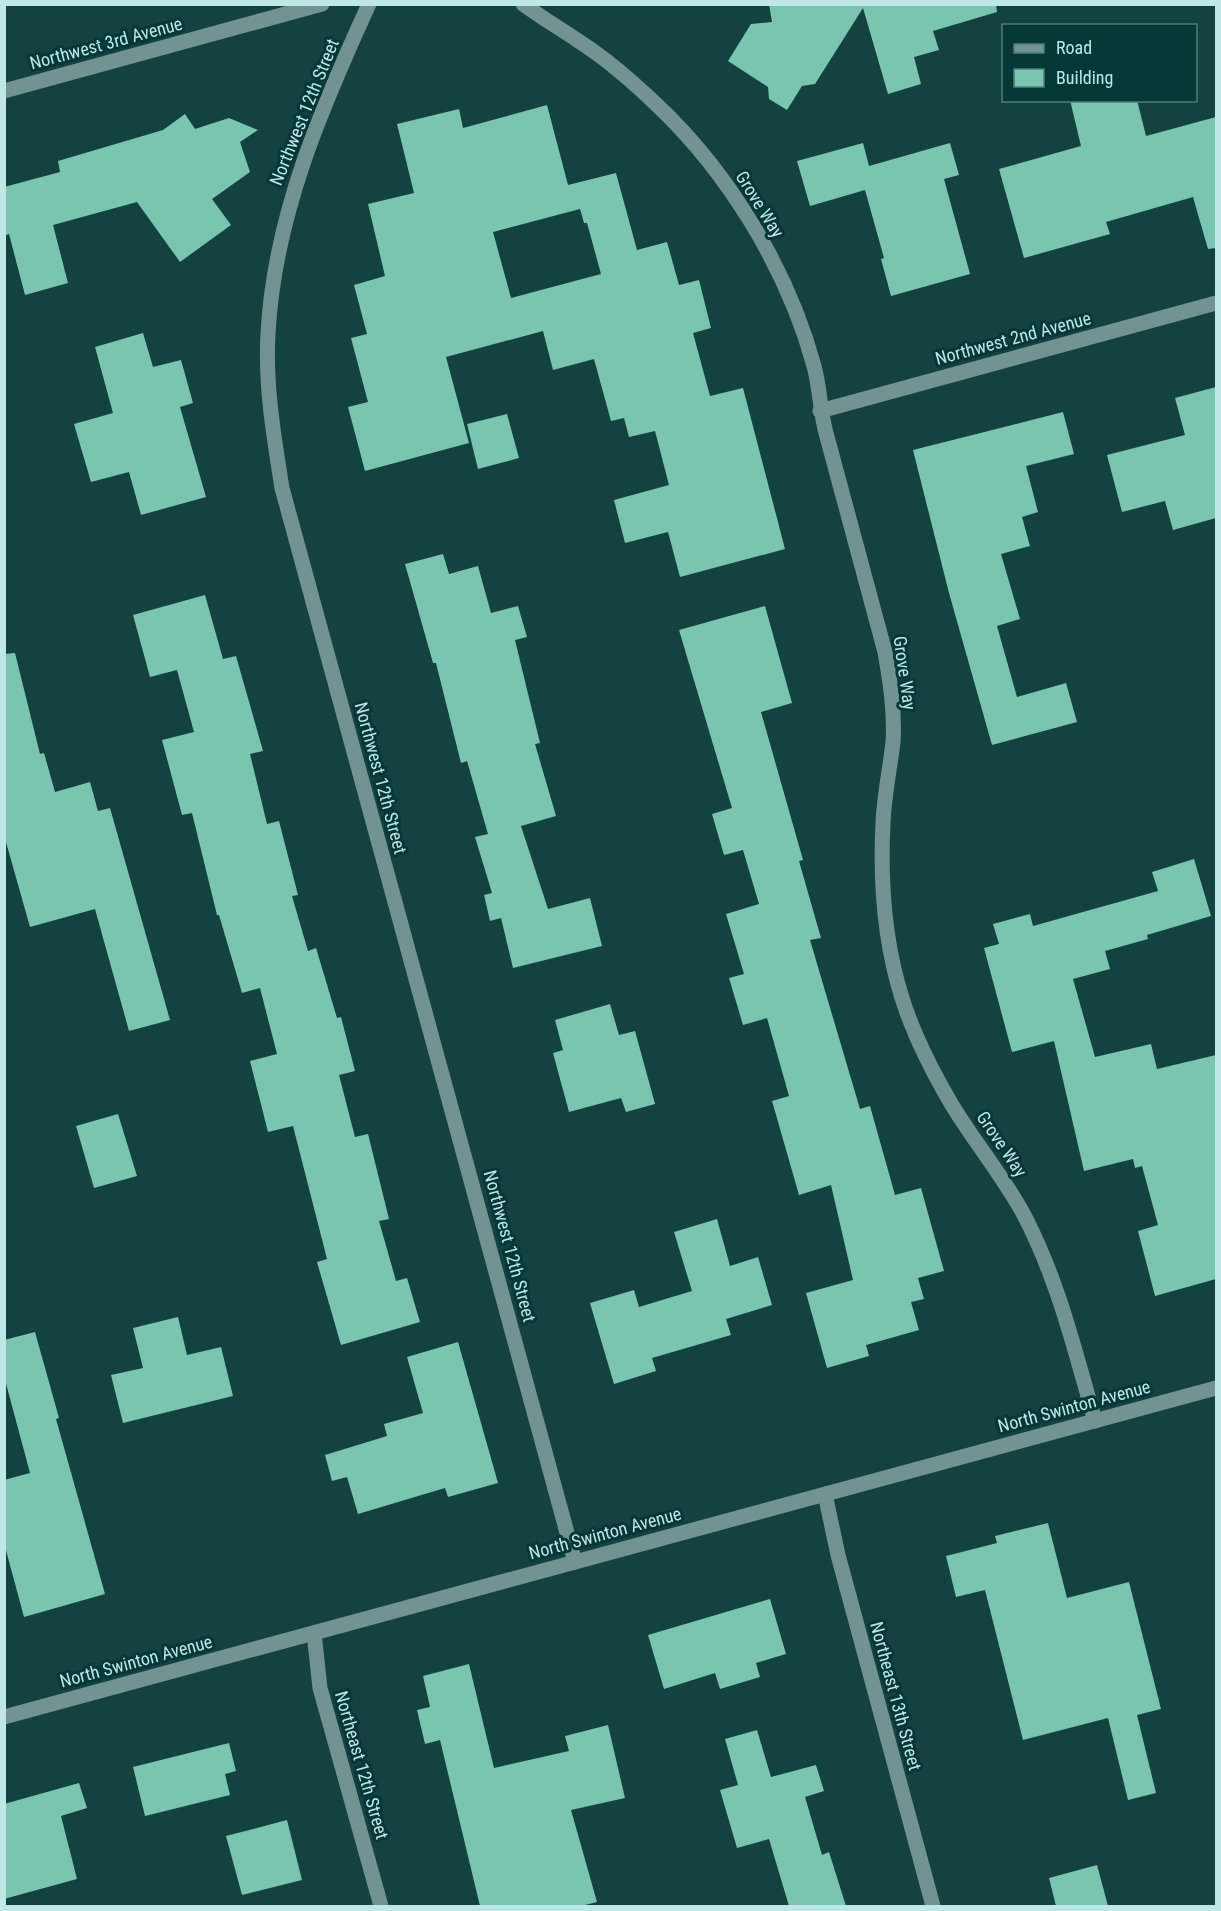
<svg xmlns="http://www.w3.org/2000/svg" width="1221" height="1911" font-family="'Roboto Condensed',sans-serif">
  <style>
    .building { fill: #79c5af; fill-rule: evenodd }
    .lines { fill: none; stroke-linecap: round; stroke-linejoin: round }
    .minor { stroke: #729392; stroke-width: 15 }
    .labels { text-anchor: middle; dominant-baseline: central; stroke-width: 6; stroke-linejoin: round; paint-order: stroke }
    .street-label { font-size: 18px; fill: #bfe7e6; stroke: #053837 }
  </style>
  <rect width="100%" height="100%" fill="#134241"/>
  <!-- building -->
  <g class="building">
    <path d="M 769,4 L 996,4 L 997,12 L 933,31 L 939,50 L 914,57 L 921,84 L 888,94 L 863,8 L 815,84 L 802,86 L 787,110 L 769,99 L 768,87 L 728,61 L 751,24 L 772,22 Z"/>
    <path d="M 1070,100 L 1137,100 L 1146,136 L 1216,117 L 1216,248 L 1208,249 L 1193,197 L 1106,222 L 1110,234 L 1024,258 L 999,169 L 1081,146 Z"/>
    <path d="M 547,105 L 568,185 L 616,173 L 637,250 L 667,242 L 679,285 L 699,280 L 711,328 L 693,333 L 710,396 L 743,388 L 785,549 L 680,577 L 668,532 L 625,543 L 614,500 L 669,485 L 655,431 L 629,437 L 624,418 L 611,421 L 594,359 L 553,370 L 543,331 L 446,357 L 469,443 L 365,471 L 348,407 L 368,402 L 351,338 L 367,334 L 354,285 L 385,276 L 368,204 L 414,193 L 397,124 L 459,109 L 463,128 ZM 580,209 L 584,223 L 587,223 L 601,274 L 511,298 L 493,232 Z"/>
    <path d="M 185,114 L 195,129 L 229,118 L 258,130 L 240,142 L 250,172 L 212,199 L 231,225 L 180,262 L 137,202 L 53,225 L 68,283 L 25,295 L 9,234 L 4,236 L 4,187 L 60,172 L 58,161 L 163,130 Z"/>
    <path d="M 863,143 L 869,166 L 950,143 L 959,175 L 944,179 L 970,274 L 891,296 L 881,259 L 884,258 L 865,190 L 810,206 L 797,161 Z"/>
    <path d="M 143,333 L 153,367 L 181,360 L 193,403 L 180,407 L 206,497 L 141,515 L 129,472 L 91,482 L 74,424 L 113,413 L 95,347 Z"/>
    <path d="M 1216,387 L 1216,518 L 1173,530 L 1165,501 L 1122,512 L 1107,455 L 1185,435 L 1175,398 Z"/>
    <path d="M 1063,412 L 1074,454 L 1026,466 L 1038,512 L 1022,517 L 1030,546 L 1001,554 L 1020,619 L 997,626 L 1017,697 L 1066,683 L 1077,722 L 992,745 L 949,593 L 913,450 Z"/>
    <path d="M 507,414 L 519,458 L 478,469 L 467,424 Z"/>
    <path d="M 443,554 L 449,574 L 478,566 L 491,613 L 518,606 L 527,637 L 515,640 L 540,743 L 535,744 L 556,816 L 521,826 L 548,909 L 590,898 L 602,946 L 513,968 L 501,918 L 490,921 L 484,895 L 492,893 L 475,837 L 488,834 L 467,761 L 461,763 L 436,663 L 433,663 L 405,564 Z"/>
    <path d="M 205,595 L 223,659 L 236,656 L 263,751 L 250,754 L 267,824 L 279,821 L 298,895 L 292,896 L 308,951 L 316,948 L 337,1018 L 341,1017 L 355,1071 L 339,1075 L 355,1137 L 368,1134 L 389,1219 L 379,1221 L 396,1281 L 407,1278 L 420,1322 L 341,1345 L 317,1262 L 327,1259 L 293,1126 L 268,1132 L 250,1061 L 277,1054 L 260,988 L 242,993 L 219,915 L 217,915 L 192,813 L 182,815 L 162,740 L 194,732 L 177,670 L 150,677 L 133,615 Z"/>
    <path d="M 765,606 L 792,703 L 761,712 L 803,860 L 799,861 L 821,938 L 810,940 L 860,1109 L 870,1106 L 895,1195 L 921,1188 L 944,1271 L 918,1278 L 924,1299 L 911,1302 L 919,1330 L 866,1345 L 869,1356 L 827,1368 L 806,1293 L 853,1280 L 831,1185 L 799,1195 L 772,1101 L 789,1096 L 767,1018 L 743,1025 L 729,978 L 744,974 L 726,914 L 759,904 L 743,850 L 724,855 L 712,814 L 732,808 L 679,630 Z"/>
    <path d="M 15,653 L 40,754 L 44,753 L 55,792 L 90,782 L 98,811 L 110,808 L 170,1020 L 129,1031 L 95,909 L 30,927 L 4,835 L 4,654 Z"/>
    <path d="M 1194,859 L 1211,916 L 1147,935 L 1148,939 L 1105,951 L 1110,969 L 1073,979 L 1095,1057 L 1151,1044 L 1157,1069 L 1216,1055 L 1216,1279 L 1155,1296 L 1138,1231 L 1158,1225 L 1142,1166 L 1135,1168 L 1133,1159 L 1084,1171 L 1054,1041 L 1012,1052 L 984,948 L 999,944 L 993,924 L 1030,914 L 1033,926 L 1158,891 L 1152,872 Z"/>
    <path d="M 610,1004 L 619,1035 L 635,1031 L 655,1104 L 626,1112 L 621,1098 L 569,1112 L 553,1053 L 563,1050 L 555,1020 Z"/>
    <path d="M 118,1114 L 137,1176 L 94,1188 L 76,1126 Z"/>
    <path d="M 717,1219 L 730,1266 L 758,1257 L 772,1305 L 726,1319 L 731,1335 L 652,1358 L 656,1371 L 614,1384 L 590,1303 L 634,1290 L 639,1307 L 692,1291 L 674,1232 Z"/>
    <path d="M 178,1317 L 187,1355 L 221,1347 L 233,1396 L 123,1423 L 111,1375 L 143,1368 L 133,1328 Z"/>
    <path d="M 35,1332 L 59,1418 L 56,1419 L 105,1594 L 24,1617 L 4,1543 L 4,1480 L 30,1473 L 4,1376 L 4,1340 Z"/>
    <path d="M 458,1342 L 498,1483 L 448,1497 L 445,1488 L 358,1514 L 347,1477 L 332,1481 L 325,1455 L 387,1436 L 384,1424 L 423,1413 L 407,1357 Z"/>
    <path d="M 1048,1523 L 1067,1598 L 1129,1582 L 1161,1709 L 1137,1715 L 1156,1793 L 1128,1800 L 1108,1718 L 1023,1740 L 985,1590 L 956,1597 L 946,1556 L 997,1543 L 995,1536 Z"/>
    <path d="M 770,1599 L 786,1654 L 756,1663 L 760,1677 L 720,1689 L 715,1673 L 664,1689 L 648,1635 Z"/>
    <path d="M 469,1664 L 494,1768 L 569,1751 L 565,1736 L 608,1725 L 625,1798 L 571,1810 L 597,1902 L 581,1906 L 480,1906 L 440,1740 L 425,1744 L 417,1710 L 430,1707 L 423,1676 Z"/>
    <path d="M 757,1730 L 771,1777 L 816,1765 L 824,1791 L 805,1797 L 822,1855 L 829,1852 L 846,1906 L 789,1906 L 769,1839 L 737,1848 L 720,1790 L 738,1785 L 725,1739 Z"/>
    <path d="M 229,1743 L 236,1771 L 225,1774 L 230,1795 L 145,1816 L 133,1767 Z"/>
    <path d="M 79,1783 L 87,1808 L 61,1816 L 77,1879 L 4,1899 L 4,1804 Z"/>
    <path d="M 287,1820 L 302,1880 L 242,1895 L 226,1836 Z"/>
    <path d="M 1097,1865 L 1108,1906 L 1056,1906 L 1049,1878 Z"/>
  </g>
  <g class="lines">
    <!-- minor -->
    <g class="minor">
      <path d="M 369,4 C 321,109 274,217 268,334 C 265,386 274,437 282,488 L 575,1562"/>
      <path d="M 523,4 C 542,18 561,29 580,42 C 608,60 633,82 657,105 C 729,173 788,270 814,366 C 820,388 820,411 826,433 C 846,506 865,579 885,652 C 890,681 895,712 893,742 C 890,769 884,796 883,823 C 880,882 884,941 902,998 C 914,1036 932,1071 952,1105 C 975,1143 1003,1176 1024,1215 C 1058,1280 1075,1351 1095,1421"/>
      <path d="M 4,91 L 322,4"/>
      <path d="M 820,411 L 1216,303"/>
      <path d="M 825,1494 L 838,1555 L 933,1906"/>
      <path d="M 314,1633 L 320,1688 L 381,1906"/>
      <path d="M 4,1717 L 1216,1388"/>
    </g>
  </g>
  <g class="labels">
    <!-- street labels -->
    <g class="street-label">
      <text transform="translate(106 43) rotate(-15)">Northwest 3rd Avenue</text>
      <text transform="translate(304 112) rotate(-68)">Northwest 12th Street</text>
      <text transform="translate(760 204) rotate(58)">Grove Way</text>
      <text transform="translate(1013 338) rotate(-15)">Northwest 2nd Avenue</text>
      <text transform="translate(905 673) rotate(82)">Grove Way</text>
      <text transform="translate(381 778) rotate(75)">Northwest 12th Street</text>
      <text transform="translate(1002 1144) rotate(56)">Grove Way</text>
      <text transform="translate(510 1246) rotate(75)">Northwest 12th Street</text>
      <text transform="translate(1074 1406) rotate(-15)">North Swinton Avenue</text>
      <text transform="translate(605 1533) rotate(-15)">North Swinton Avenue</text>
      <text transform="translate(136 1661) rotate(-15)">North Swinton Avenue</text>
      <text transform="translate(896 1696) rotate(75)">Northeast 13th Street</text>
      <text transform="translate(362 1765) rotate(74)">Northeast 12th Street</text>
    </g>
  </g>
  <!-- border -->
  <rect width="1221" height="1911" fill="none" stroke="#bfe7e6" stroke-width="12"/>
  <!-- legend -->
  <rect x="1002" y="24" width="195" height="78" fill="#053837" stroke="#4f7e7d" stroke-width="1.5"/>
  <rect x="1014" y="44" width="30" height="9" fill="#729392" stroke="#4f7e7d" stroke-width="1.5"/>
  <text x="1056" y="54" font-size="18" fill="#bfe7e6">Road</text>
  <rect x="1014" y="69" width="30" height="18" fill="#79c5af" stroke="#4f7e7d" stroke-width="1.5"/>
  <text x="1056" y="84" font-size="18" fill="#bfe7e6">Building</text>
</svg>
